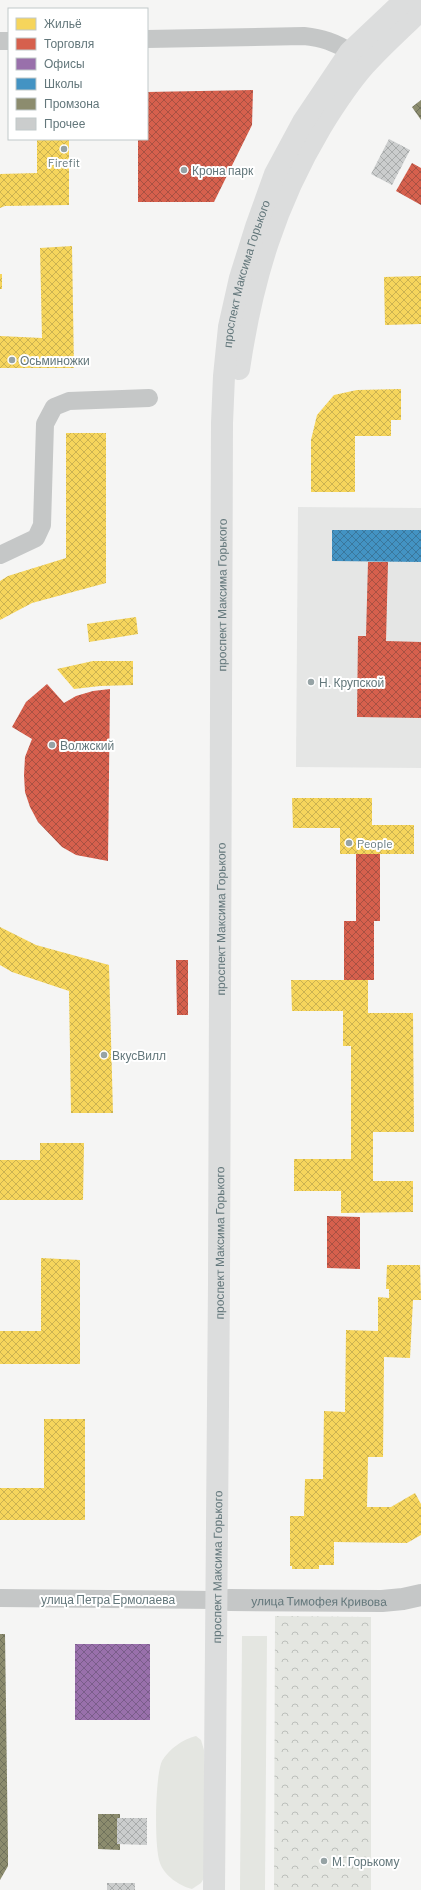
<svg xmlns="http://www.w3.org/2000/svg" width="421" height="1890" font-family="Barlow,sans-serif">
  <style>
    .built { fill: #e5e6e5 }
    .grass { fill: #e4e6e1 }
    .forest { fill: url(#forest-crowns) }
    .homes { fill: url(#homes-cross-hatch) }
    .shops { fill: url(#shops-cross-hatch) }
    .offices { fill: url(#offices-cross-hatch) }
    .schools { fill: url(#schools-cross-hatch) }
    .industry { fill: url(#industry-cross-hatch) }
    .building { fill: url(#building-cross-hatch) }
    .lines { fill: none; stroke-linecap: round; stroke-linejoin: round }
    .minor { stroke: #c5c7c7; stroke-width: 18 }
    .tertiary { stroke: #c5c7c7; stroke-width: 22 }
    .secondary { stroke: #dcdddd; stroke-width: 22 }
    .poi-dot { fill: #96a3a5; stroke: #fff; stroke-width: 1.5 }
    .labels { text-anchor: middle; dominant-baseline: central; stroke-width: 4; stroke-linejoin: round; paint-order: stroke }
    .poi-label { font-size: 12px; fill: #63777b; stroke: #fff; text-anchor: start }
    .street-label { font-size: 12px; fill: #63777b; stroke: #fff }
  </style>
  <defs>
    <pattern id="forest-crowns" width="20" height="18" patternUnits="userSpaceOnUse"><rect width="20" height="18" fill="#e4e6e1"/><path d="M2 6a3 3 0 1 1 6 0M12 15a3 3 0 1 1 6 0" fill="none" stroke="#bcbfbb"/></pattern>
    <pattern id="homes-cross-hatch" width="8" height="8" patternUnits="userSpaceOnUse"><rect width="8" height="8" fill="#f6d55c"/><path d="M0 0l8 8M0 8l8-8" fill="none" stroke="#cbb251"/></pattern>
    <pattern id="shops-cross-hatch" width="8" height="8" patternUnits="userSpaceOnUse"><rect width="8" height="8" fill="#d6604d"/><path d="M0 0l8 8M0 8l8-8" fill="none" stroke="#a85143"/></pattern>
    <pattern id="offices-cross-hatch" width="8" height="8" patternUnits="userSpaceOnUse"><rect width="8" height="8" fill="#9970ab"/><path d="M0 0l8 8M0 8l8-8" fill="none" stroke="#7a5d8a"/></pattern>
    <pattern id="schools-cross-hatch" width="8" height="8" patternUnits="userSpaceOnUse"><rect width="8" height="8" fill="#4393c3"/><path d="M0 0l8 8M0 8l8-8" fill="none" stroke="#3a779c"/></pattern>
    <pattern id="industry-cross-hatch" width="8" height="8" patternUnits="userSpaceOnUse"><rect width="8" height="8" fill="#8c8c6e"/><path d="M0 0l8 8M0 8l8-8" fill="none" stroke="#70725c"/></pattern>
    <pattern id="building-cross-hatch" width="8" height="8" patternUnits="userSpaceOnUse"><rect width="8" height="8" fill="#cbcdcd"/><path d="M0 0l8 8M0 8l8-8" fill="none" stroke="#a8abab"/></pattern>
  </defs>
  <rect width="100%" height="100%" fill="#f5f5f4"/>
  <!-- built -->
  <path class="built" d="M 298,507 L 421,508 L 421,768 L 296,767 Z"/>
  <!-- grass -->
  <g class="grass">
    <path d="M 242,1636 L 267,1636 L 265,1890 L 240,1890 Z"/>
    <path d="M 196,1736 L 201,1740 L 204,1750 L 204,1878 L 201,1883 L 192,1889 C 179,1886 164,1875 160,1863 C 154,1848 155,1776 162,1761 C 169,1749 183,1739 196,1736 Z"/>
  </g>
  <!-- forest -->
  <path class="forest" d="M 275,1616 L 371,1617 L 371,1890 L 274,1890 Z"/>
  <!-- homes -->
  <g class="homes">
    <path d="M 37,139 L 69,139 L 69,205 L 5,206 L 0,208 L 0,174 L 37,173 Z"/>
    <path d="M 72,246 L 74,368 L 0,368 L 0,336 L 42,338 L 40,248 Z"/>
    <rect x="0" y="274" width="2" height="15"/>
    <path d="M 421,276 L 421,324 L 385,325 L 384,277 Z"/>
    <path d="M 401,389 L 401,420 L 391,420 L 391,436 L 355,436 L 355,492 L 311,492 L 311,440 L 317,415 L 334,395 L 357,390 Z"/>
    <path d="M 66,433 L 106,433 L 106,583 L 32,603 L 0,620 L 0,581 L 8,576 L 66,558 Z"/>
    <path d="M 136,617 L 138,634 L 89,642 L 87,624 Z"/>
    <path d="M 93,661 L 133,661 L 133,685 L 100,686 L 74,689 L 57,669 Z"/>
    <path d="M 292,798 L 372,798 L 372,825 L 414,825 L 414,854 L 340,854 L 340,828 L 293,828 Z"/>
    <path d="M 0,927 L 36,945 L 109,965 L 113,1113 L 71,1113 L 69,991 L 12,972 L 0,965 Z"/>
    <path d="M 291,980 L 368,980 L 368,1013 L 413,1013 L 414,1132 L 373,1132 L 373,1181 L 413,1181 L 413,1212 L 341,1213 L 341,1191 L 294,1191 L 294,1159 L 351,1159 L 351,1046 L 343,1046 L 343,1011 L 292,1011 Z"/>
    <path d="M 40,1143 L 84,1143 L 83,1200 L 0,1200 L 0,1160 L 40,1160 Z"/>
    <path d="M 41,1258 L 80,1260 L 80,1364 L 0,1364 L 0,1331 L 41,1331 Z"/>
    <path d="M 387,1265 L 420,1265 L 421,1300 L 413,1300 L 410,1358 L 384,1357 L 383,1457 L 368,1457 L 367,1507 L 391,1507 L 415,1493 L 421,1504 L 421,1535 L 407,1543 L 334,1542 L 334,1565 L 319,1565 L 319,1569 L 292,1569 L 292,1566 L 290,1566 L 290,1516 L 304,1516 L 305,1479 L 323,1479 L 324,1411 L 345,1412 L 346,1330 L 378,1331 L 378,1297 L 389,1298 L 389,1289 L 386,1289 Z"/>
    <path d="M 44,1419 L 85,1419 L 85,1520 L 0,1520 L 0,1488 L 44,1488 Z"/>
  </g>
  <!-- shops -->
  <g class="shops">
    <path d="M 253,90 L 252,125 L 214,202 L 138,202 L 138,139 L 147,139 L 147,92 Z"/>
    <path d="M 412,163 L 421,168 L 421,205 L 396,191 Z"/>
    <path d="M 368,562 L 388,562 L 386,641 L 421,642 L 421,718 L 357,717 L 358,636 L 366,636 Z"/>
    <path d="M 47,684 L 64,703 L 76,696 L 93,691 L 110,689 L 108,861 L 76,855 L 62,847 L 38,822 L 30,807 L 25,792 L 24,775 L 25,757 L 32,739 L 12,727 L 26,702 Z"/>
    <path d="M 356,854 L 380,854 L 380,921 L 374,921 L 374,980 L 344,980 L 344,921 L 356,921 Z"/>
    <path d="M 176,960 L 188,960 L 188,1015 L 177,1015 Z"/>
    <path d="M 327,1216 L 360,1217 L 360,1269 L 327,1268 Z"/>
  </g>
  <!-- offices -->
  <rect class="offices" x="75" y="1644" width="75" height="76"/>
  <!-- schools -->
  <path class="schools" d="M 332,530 L 421,530 L 421,562 L 332,561 Z"/>
  <!-- industry -->
  <g class="industry">
    <path d="M 421,100 L 421,120 L 412,107 Z"/>
    <path d="M 0,1634 L 5,1634 L 8,1853 L 8,1866 L 0,1880 Z"/>
    <path d="M 98,1814 L 120,1814 L 120,1818 L 117,1818 L 117,1844 L 120,1844 L 120,1850 L 98,1849 Z"/>
  </g>
  <!-- building -->
  <g class="building">
    <path d="M 389,139 L 410,150 L 392,185 L 371,174 Z"/>
    <path d="M 117,1818 L 147,1818 L 147,1845 L 117,1844 Z"/>
    <rect x="107" y="1883" width="28" height="7"/>
  </g>
  <g class="lines">
    <!-- minor -->
    <g class="minor">
      <path d="M 147,39 L 304,36 C 322,38 335,42 350,52"/>
      <path d="M 0,41 L 9,41"/>
      <path d="M 0,555 L 36,538 L 42,525 L 45,424 L 54,407 L 69,401 L 149,398"/>
      <path d="M 0,1598 L 217,1600"/>
    </g>
    <!-- tertiary -->
    <path class="tertiary" id="s1" d="M 229,1600 L 382,1601 L 403,1599 L 421,1595"/>
    <!-- secondary -->
    <g class="secondary">
      <path d="M 239,369 C 252,280 275,204 321,127 C 334,106 348,84 365,65 C 382,46 402,28 421,10"/>
      <path id="s2" d="M 214,1890 L 219,1283 L 222,423 L 224,376 L 229,327 L 240,278 L 256,227 L 275,174 L 303,122 L 350,52 L 405,0"/>
    </g>
  </g>
  <!-- markers -->
  <g class="poi-dot">
    <circle cx="64" cy="149" r="4"/>
    <circle cx="184" cy="170" r="4"/>
    <circle cx="12" cy="360" r="4"/>
    <circle cx="311" cy="682" r="4"/>
    <circle cx="52" cy="745" r="4"/>
    <circle cx="349" cy="843" r="4"/>
    <circle cx="104" cy="1055" r="4"/>
    <circle cx="324" cy="1861" r="4"/>
  </g>
  <g class="labels">
    <!-- poi labels -->
    <g class="poi-label">
      <text x="64" y="162" text-anchor="middle">Firefit</text>
      <text x="192" y="170">Крона парк</text>
      <text x="20" y="360">Осьминожки</text>
      <text x="319" y="682">Н. Крупской</text>
      <text x="60" y="745">Волжский</text>
      <text x="357" y="843">People</text>
      <text x="112" y="1055">ВкусВилл</text>
      <text x="332" y="1861">М. Горькому</text>
    </g>
    <!-- street labels -->
    <g class="street-label">
      <text stroke="none"><textPath href="#s2" startOffset="1619">проспект Максима Горького</textPath></text>
      <text stroke="none"><textPath href="#s2" startOffset="1295">проспект Максима Горького</textPath></text>
      <text stroke="none"><textPath href="#s2" startOffset="971">проспект Максима Горького</textPath></text>
      <text stroke="none"><textPath href="#s2" startOffset="647">проспект Максима Горького</textPath></text>
      <text stroke="none"><textPath href="#s2" startOffset="323">проспект Максима Горького</textPath></text>
      <text x="108" y="1599">улица Петра Ермолаева</text>
      <text stroke="none"><textPath href="#s1" startOffset="90">улица Тимофея Кривова</textPath></text>
    </g>
  </g>
  <!-- legend -->
  <rect x="8" y="8" width="140" height="132" fill="#ffffff" stroke="#c1c9ca"/>
  <rect x="16" y="18" width="20" height="12" fill="#f6d55c" stroke="#c1c9ca"/>
  <text x="44" y="28" font-size="12" fill="#63777b">Жильё</text>
  <rect x="16" y="38" width="20" height="12" fill="#d6604d" stroke="#c1c9ca"/>
  <text x="44" y="48" font-size="12" fill="#63777b">Торговля</text>
  <rect x="16" y="58" width="20" height="12" fill="#9970ab" stroke="#c1c9ca"/>
  <text x="44" y="68" font-size="12" fill="#63777b">Офисы</text>
  <rect x="16" y="78" width="20" height="12" fill="#4393c3" stroke="#c1c9ca"/>
  <text x="44" y="88" font-size="12" fill="#63777b">Школы</text>
  <rect x="16" y="98" width="20" height="12" fill="#8c8c6e" stroke="#c1c9ca"/>
  <text x="44" y="108" font-size="12" fill="#63777b">Промзона</text>
  <rect x="16" y="118" width="20" height="12" fill="#cbcdcd" stroke="#c1c9ca"/>
  <text x="44" y="128" font-size="12" fill="#63777b">Прочее</text>
</svg>
